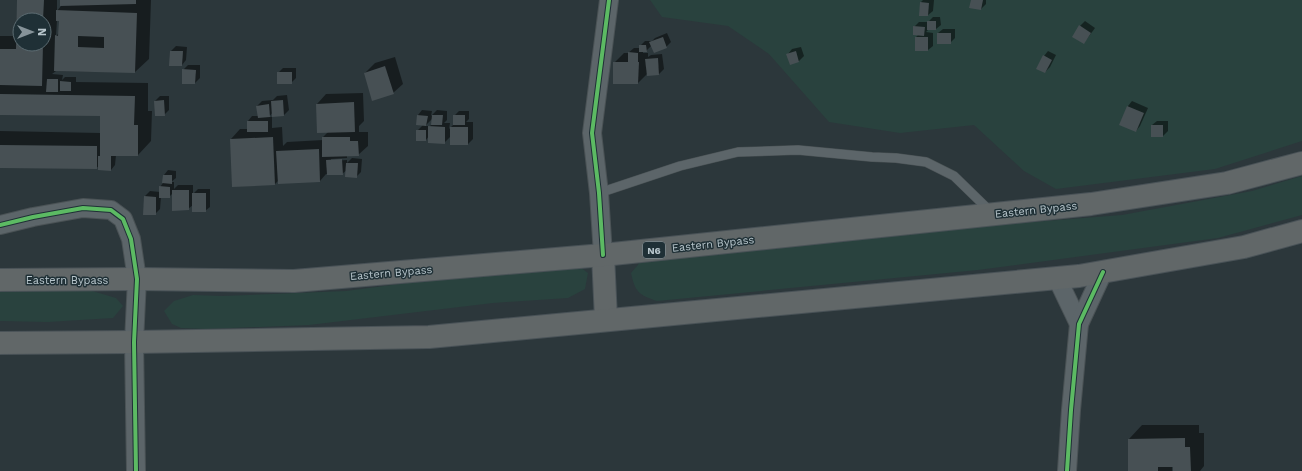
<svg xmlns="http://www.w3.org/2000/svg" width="1302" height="471" font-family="'Work Sans',sans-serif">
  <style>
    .green { fill: #29423e }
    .shadow { fill: #0007; fill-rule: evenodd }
    .building { fill: #475054; fill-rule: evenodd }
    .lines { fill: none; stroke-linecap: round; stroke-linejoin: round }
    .lane-casing { stroke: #4a5255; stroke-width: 10 }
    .street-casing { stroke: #4a5255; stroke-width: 20 }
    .highway-casing { stroke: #495257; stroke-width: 24 }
    .lane { stroke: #5c6569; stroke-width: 9 }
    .street { stroke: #5c6569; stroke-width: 18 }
    .highway { stroke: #616768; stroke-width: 22 }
    .cycleway-casing { stroke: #1f3036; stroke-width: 6 }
    .cycleway { stroke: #5cba63; stroke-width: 4 }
    .labels { text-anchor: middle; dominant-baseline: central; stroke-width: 3; stroke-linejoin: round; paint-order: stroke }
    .shield { fill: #1f3036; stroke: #89989e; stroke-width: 1 }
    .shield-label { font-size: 10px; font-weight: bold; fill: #b7c5cb }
    .street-label { font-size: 11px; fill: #b7c5cb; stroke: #1f3036 }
  </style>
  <rect width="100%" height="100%" fill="#2c373b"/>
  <!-- green -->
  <g class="green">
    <path d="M 650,0 L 1302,0 L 1302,141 L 1215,169 L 1056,189 L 1024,171 L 974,125 L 900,133 L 829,122 L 769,54 L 728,26 L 662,17 Z"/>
    <path d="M 1302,176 L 1302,215 L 1218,238 L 978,270 L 657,301 C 639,295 635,292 631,273 L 643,259 L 932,230 L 1122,215 L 1252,191 Z"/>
    <path d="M 576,264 L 588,273 L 585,289 L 568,298 L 493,303 L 309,325 L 206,329 L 181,328 L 172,324 L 164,311 L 174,301 L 193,295 L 222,296 L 346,291 L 530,267 Z"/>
    <path d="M 89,290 L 116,298 L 123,306 L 113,318 L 48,322 L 0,321 L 0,291 Z"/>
  </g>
  <!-- shadow -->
  <g class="shadow">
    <path d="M 18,0 L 57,0 L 57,11 L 61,6 L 61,0 L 151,0 L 149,59 L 135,72 L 56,71 L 52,74 L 63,75 L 62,80 L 65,77 L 76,77 L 76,82 L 148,83 L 148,111 L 152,111 L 151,141 L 138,155 L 116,155 L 115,165 L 111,170 L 99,166 L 96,168 L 0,167 L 0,131 L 101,133 L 102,115 L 0,114 L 0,36 L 18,36 ZM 20,20 L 44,20 L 44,44 L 20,44 ZM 57,20 L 60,20 L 59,33 L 56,36 Z"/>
    <path d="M 923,0 L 934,0 L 933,11 L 928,15 L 921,2 Z"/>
    <path d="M 972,0 L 986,0 L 986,4 L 981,9 Z"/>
    <path d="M 933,17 L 940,17 L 941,25 L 936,29 L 929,29 L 926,32 L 933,33 L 933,46 L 928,50 L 916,37 L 919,34 L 914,27 L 919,22 L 928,22 Z"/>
    <path d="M 1085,21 L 1095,28 L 1084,43 L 1080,26 Z"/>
    <path d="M 943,29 L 955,29 L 955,38 L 950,43 L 938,33 Z"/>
    <path d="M 667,33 L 671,42 L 666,47 L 652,45 L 646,51 L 643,51 L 643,53 L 648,53 L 648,57 L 651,55 L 662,54 L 664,69 L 659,74 L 647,74 L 638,83 L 614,63 L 624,53 L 628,53 L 634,48 L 640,48 L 640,46 L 645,41 L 652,41 L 655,38 Z"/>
    <path d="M 176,46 L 187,47 L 186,60 L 182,65 L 171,51 Z"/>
    <path d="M 801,47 L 804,56 L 799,61 L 790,64 L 788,54 L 792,49 Z"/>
    <path d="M 1048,51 L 1056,55 L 1050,67 L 1045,72 L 1044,56 Z"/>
    <path d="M 395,57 L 403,84 L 393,93 L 365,73 L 375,63 Z"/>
    <path d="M 188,65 L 200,65 L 200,78 L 195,83 L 183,70 Z"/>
    <path d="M 283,68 L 296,68 L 296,78 L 291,83 L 278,73 Z"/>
    <path d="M 363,93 L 364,121 L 359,126 L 359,132 L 368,132 L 368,146 L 358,155 L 347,156 L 347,158 L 331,159 L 331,161 L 347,160 L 347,163 L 352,158 L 362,159 L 361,172 L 356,177 L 347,170 L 342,174 L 326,174 L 320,181 L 279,180 L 275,184 L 231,139 L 240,129 L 248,129 L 248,121 L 252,116 L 259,116 L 257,106 L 262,101 L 273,100 L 277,96 L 287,95 L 289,110 L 284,115 L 273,112 L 269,117 L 272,117 L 272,128 L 282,127 L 283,146 L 287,142 L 323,140 L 323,137 L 328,132 L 317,104 L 326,94 Z"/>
    <path d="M 160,96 L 169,96 L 169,110 L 164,115 L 155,101 Z"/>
    <path d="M 1132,101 L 1148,108 L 1140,126 L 1136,131 L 1120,124 L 1128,106 Z"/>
    <path d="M 422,110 L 432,111 L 431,116 L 437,110 L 447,111 L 447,120 L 444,123 L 450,123 L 449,129 L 454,124 L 454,116 L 459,111 L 469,111 L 469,119 L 466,122 L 473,122 L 473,139 L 468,144 L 451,136 L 444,143 L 429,136 L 426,140 L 417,131 L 423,125 L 417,124 L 418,115 ZM 432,119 L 432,124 L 430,126 L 425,126 Z"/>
    <path d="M 1157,121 L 1168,121 L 1168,131 L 1163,136 L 1152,125 Z"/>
    <path d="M 168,170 L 176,171 L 176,178 L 171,182 L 174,182 L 174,189 L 178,185 L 193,185 L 193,194 L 198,189 L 210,189 L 210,207 L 205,211 L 193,205 L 188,209 L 173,193 L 169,197 L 161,197 L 160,209 L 155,214 L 145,196 L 150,191 L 160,192 L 160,187 L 163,183 L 164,175 Z"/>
    <path d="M 1142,425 L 1199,425 L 1199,433 L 1204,433 L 1204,466 L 1200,471 L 1174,471 L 1174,466 L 1172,466 L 1172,471 L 1129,471 L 1129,439 Z"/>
  </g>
  <!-- building -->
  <g class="building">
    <path d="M 17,0 L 44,0 L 43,20 L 20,20 L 20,44 L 43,44 L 42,86 L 0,85 L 0,49 L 16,49 Z"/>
    <path d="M 60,0 L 136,0 L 136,4 L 60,6 Z"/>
    <path d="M 971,0 L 983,0 L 981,10 L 969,8 Z"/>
    <path d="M 920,2 L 929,3 L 928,16 L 919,16 Z"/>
    <path d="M 56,10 L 137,13 L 135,73 L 54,71 L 55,35 L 58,36 L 59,21 L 56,21 ZM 78,36 L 104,37 L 104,48 L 78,47 Z"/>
    <rect x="927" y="21" width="9" height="9"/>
    <path d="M 1079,25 L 1091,33 L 1084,44 L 1072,37 Z"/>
    <path d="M 913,26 L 925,27 L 924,36 L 913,35 Z"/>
    <rect x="937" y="33" width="14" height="11"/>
    <path d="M 663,37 L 667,48 L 654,53 L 649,42 Z"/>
    <rect x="915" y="37" width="13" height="14"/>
    <path d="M 639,45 L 646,45 L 647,52 L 639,52 Z"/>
    <path d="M 170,51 L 183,51 L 182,66 L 169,66 Z"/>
    <path d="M 796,51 L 799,62 L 790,65 L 786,54 Z"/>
    <path d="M 628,52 L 638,53 L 638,62 L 628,62 Z"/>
    <path d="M 1043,55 L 1052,60 L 1045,73 L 1036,69 Z"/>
    <path d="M 658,58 L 659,75 L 647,76 L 645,59 Z"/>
    <path d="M 613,62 L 639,62 L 638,84 L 613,84 Z"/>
    <path d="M 385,66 L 394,94 L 372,101 L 364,73 Z"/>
    <path d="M 182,69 L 196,70 L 195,84 L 182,84 Z"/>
    <rect x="277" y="72" width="15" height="12"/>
    <path d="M 47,79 L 58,79 L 58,92 L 46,92 Z"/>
    <path d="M 60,81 L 71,82 L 71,91 L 60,91 Z"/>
    <path d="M 0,94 L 135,96 L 134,125 L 138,125 L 138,156 L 111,156 L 111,171 L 98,170 L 98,156 L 100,156 L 100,116 L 0,115 Z"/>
    <path d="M 164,100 L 165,116 L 155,116 L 154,101 Z"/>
    <path d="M 283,100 L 284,116 L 272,117 L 271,101 Z"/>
    <path d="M 354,102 L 355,132 L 317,133 L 316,104 Z"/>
    <path d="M 269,104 L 270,117 L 258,118 L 256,106 Z"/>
    <path d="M 1127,106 L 1144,113 L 1136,132 L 1119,125 Z"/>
    <path d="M 417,115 L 428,116 L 426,126 L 416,125 Z"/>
    <path d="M 432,115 L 443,115 L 442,125 L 431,125 Z"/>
    <rect x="453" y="115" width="12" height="10"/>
    <rect x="247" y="121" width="21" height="11"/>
    <rect x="1151" y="125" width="12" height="12"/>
    <path d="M 428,126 L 445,127 L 445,144 L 428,143 Z"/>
    <rect x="450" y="127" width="18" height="18"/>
    <rect x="416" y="130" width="10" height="11"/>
    <path d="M 273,137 L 275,185 L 232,187 L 230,139 Z"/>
    <path d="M 322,137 L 350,137 L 350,141 L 358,141 L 359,156 L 322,157 Z"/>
    <path d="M 0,145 L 97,146 L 97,169 L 0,168 Z"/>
    <path d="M 319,149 L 320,182 L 278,184 L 276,151 Z"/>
    <path d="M 342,159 L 343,175 L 327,175 L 326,160 Z"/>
    <path d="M 346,163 L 358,163 L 357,178 L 345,177 Z"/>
    <path d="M 163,175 L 172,175 L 172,184 L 162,183 Z"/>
    <path d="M 159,186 L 170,187 L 170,198 L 159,198 Z"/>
    <path d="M 172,190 L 189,190 L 189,210 L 172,211 Z"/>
    <rect x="192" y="193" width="14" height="19"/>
    <path d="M 144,196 L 156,197 L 156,215 L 143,215 Z"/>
    <path d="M 1185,438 L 1185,447 L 1190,447 L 1191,471 L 1173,471 L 1173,467 L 1158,467 L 1158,471 L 1128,471 L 1128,439 Z"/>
  </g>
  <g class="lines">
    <!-- lane casing -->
    <g class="lane-casing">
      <path id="lane" d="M 599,193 L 680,166 L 738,152 L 798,150 L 872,157 L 896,158 L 926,162 L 954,176 L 992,213"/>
    </g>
    <!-- street casing -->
    <g class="street-casing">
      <g id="street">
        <path d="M 0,225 L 33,217 L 83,208 L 111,210 L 123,219 L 131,239 L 137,279 L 134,342 L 136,471"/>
        <path d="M 603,255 L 599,193 L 592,133 L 609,0"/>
        <path d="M 1057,278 L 1079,324"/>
        <path d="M 1067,471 L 1071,410 L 1079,324 L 1103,272"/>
      </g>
    </g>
    <!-- highway casing -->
    <g class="highway-casing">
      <g id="highway">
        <path d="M 603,255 L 606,319"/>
        <path d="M 0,280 L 137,279 L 294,281 L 603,255 L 1091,204 L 1227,183 L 1302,163"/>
        <path d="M 0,343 L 134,342 L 429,337 L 1079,276 L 1244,247 L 1302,231"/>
      </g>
    </g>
    <!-- lane -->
    <use href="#lane" class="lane"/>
    <!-- street -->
    <use href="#street" class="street"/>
    <!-- highway -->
    <use href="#highway" class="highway"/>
    <!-- cycleway casing -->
    <g class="cycleway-casing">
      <g id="cycleway">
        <path d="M 0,225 L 33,217 L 83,208 L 111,210 L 123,219 L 131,239 L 137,279 L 134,342 L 136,471"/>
        <path d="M 603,255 L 599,193 L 592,133 L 609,0"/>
        <path d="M 1067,471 L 1071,410 L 1079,324 L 1103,272"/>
      </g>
    </g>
    <!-- cycleway -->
    <use href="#cycleway" class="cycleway"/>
  </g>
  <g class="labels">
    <!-- shield labels -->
    <rect class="shield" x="643" y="242" width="22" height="16" rx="3"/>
    <g class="shield-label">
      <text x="654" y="250">N6</text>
    </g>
    <!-- street labels -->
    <g class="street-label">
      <text transform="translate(1036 210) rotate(-6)">Eastern Bypass</text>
      <text transform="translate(713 244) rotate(-6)">Eastern Bypass</text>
      <text transform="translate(391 273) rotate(-5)">Eastern Bypass</text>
      <text x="67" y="280">Eastern Bypass</text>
    </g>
  </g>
  <!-- north arrow -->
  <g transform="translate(32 32) rotate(90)"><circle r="19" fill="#1f3036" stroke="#5c6c72"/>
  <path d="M0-3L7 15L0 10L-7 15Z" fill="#869399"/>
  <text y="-6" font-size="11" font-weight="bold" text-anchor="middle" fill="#b7c5cb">N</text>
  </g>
</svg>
